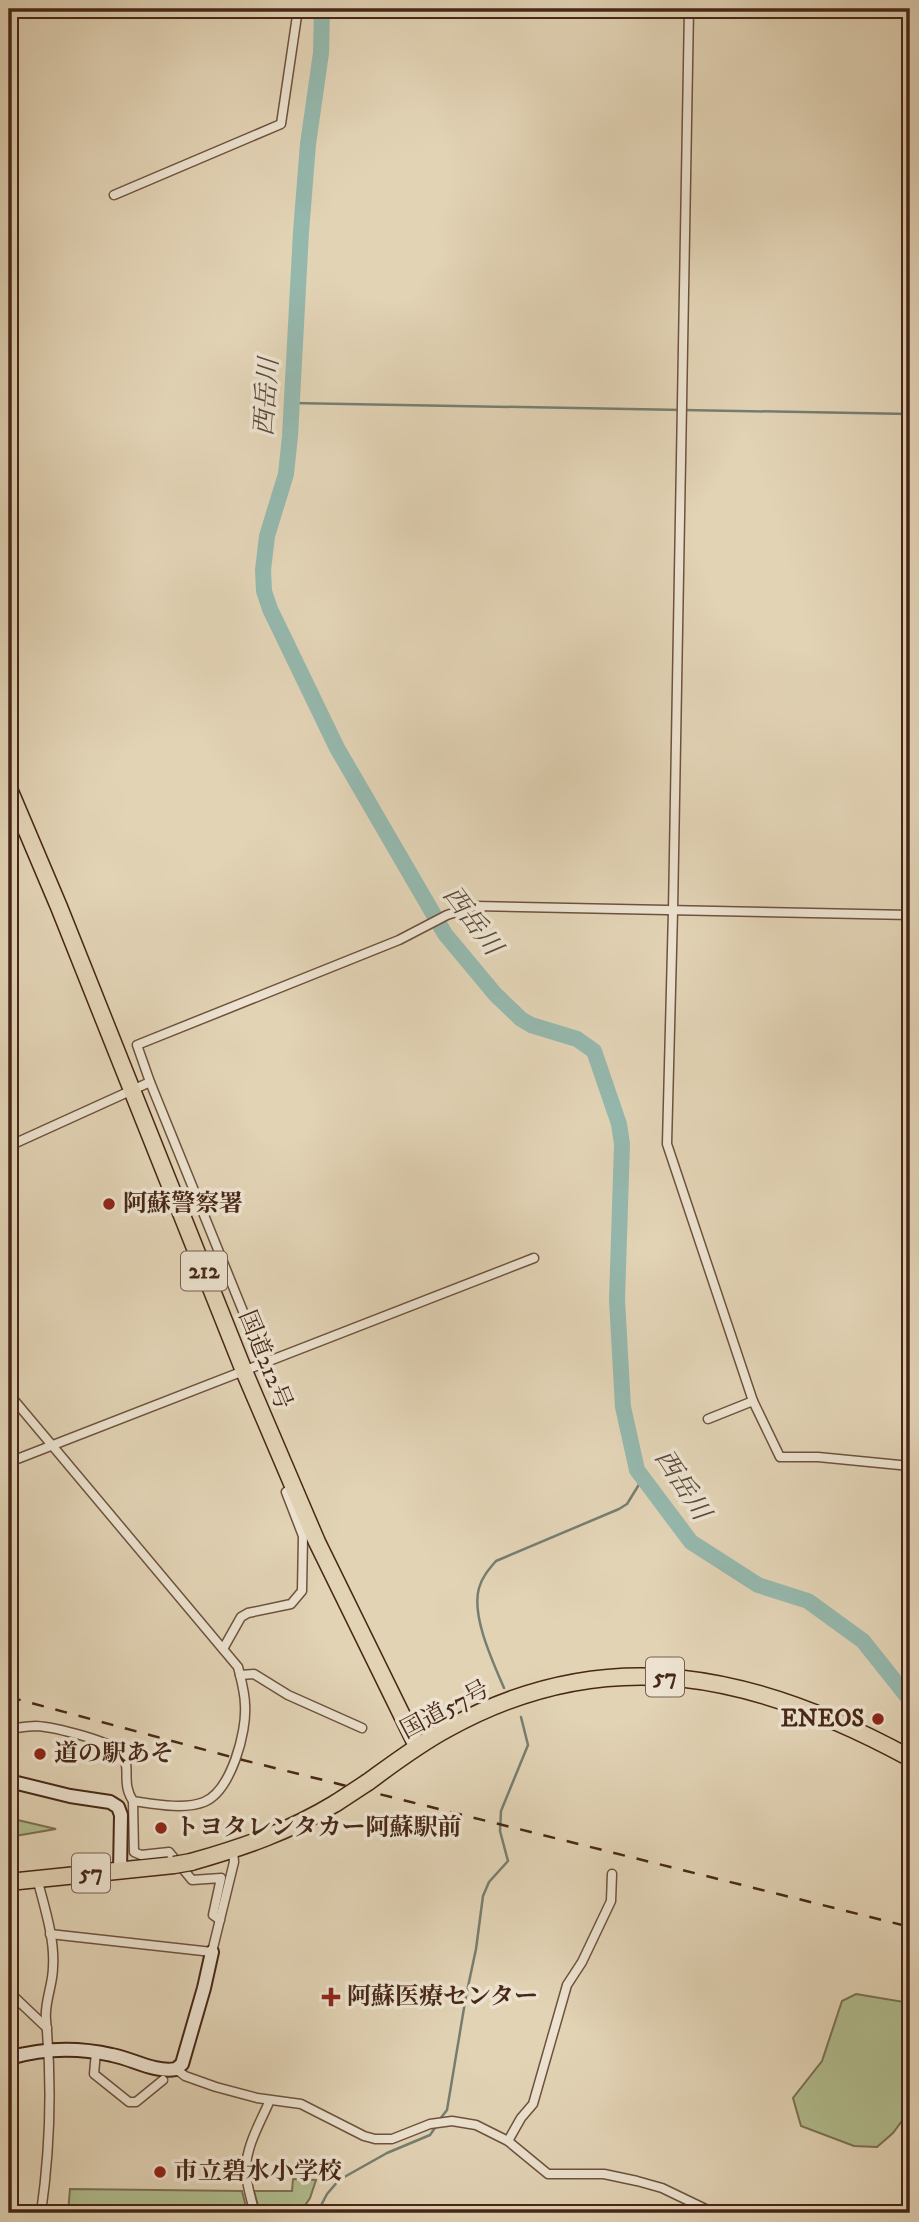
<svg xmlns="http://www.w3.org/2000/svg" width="919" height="2222" font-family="'IM FELL DW Pica','Noto Serif JP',serif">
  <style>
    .green { fill: #b1bd8f; stroke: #7c7253; stroke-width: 2 }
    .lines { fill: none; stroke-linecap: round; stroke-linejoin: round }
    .stream { stroke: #767e71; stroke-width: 2.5 }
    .river { stroke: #95b8ad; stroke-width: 16 }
    .street-casing { stroke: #6e523e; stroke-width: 11 }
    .secondary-casing { stroke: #472717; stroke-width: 16 }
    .highway-casing { stroke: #472717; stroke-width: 19 }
    .street { stroke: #ece2cf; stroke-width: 8 }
    .secondary { stroke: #ece2cf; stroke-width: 12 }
    .highway { stroke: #e2d3b5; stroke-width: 16 }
    .rail { stroke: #472717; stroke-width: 2.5; stroke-dasharray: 12 12; stroke-linecap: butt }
    .highway-bridge-casing { stroke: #472717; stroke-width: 19; stroke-linecap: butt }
    .highway-bridge { stroke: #e2d3b5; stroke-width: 16 }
    .poi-dot { fill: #8f2418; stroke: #ece2cf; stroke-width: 2.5 }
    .labels { text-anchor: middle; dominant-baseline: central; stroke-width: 7; stroke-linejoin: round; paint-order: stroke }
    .shield { fill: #ece2cf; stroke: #785f4e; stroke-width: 2 }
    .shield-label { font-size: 23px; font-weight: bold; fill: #472717 }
    .poi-label { font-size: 24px; font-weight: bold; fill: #472717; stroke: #ece2cf; text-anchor: start }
    .street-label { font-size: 24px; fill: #472717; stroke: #ece2cf }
    .water-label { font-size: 26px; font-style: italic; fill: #5a4b3c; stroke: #ece2cf }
  </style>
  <rect width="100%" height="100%" fill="#e2d3b5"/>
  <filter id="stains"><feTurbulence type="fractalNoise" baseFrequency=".00286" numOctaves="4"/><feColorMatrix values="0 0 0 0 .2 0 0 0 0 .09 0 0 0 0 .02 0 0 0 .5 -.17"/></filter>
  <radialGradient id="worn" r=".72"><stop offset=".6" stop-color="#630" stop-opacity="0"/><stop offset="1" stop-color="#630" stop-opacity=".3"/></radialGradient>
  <!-- green -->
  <g class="green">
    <path d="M 9,1818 L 56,1829 L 9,1837 Z"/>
    <path d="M 856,1994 L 910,2003 L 910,2110 L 893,2133 L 877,2147 L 854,2146 L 801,2126 L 793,2098 L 822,2061 L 842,2001 Z"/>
    <path d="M 293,2179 L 316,2180 L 310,2198 L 300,2213 L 260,2213 L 254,2191 L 292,2191 Z"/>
    <path d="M 70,2189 L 242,2191 L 247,2211 L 242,2213 L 68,2213 Z"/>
  </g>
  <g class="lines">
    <!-- stream -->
    <g class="stream">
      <path d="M 291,403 L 910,414"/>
      <path d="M 504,1688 C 493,1662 471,1616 479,1588 C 482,1577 489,1569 496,1561 L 619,1509 L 627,1504 L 643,1478"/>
      <path d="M 440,2119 L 447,2110 L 466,1996 L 476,1949 L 483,1896 L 489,1882 L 508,1861 L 500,1831 L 501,1811 L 528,1745 L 521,1717"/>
      <path d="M 317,2213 L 327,2194 L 339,2180 L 387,2153 L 430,2135 L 437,2125"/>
    </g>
    <!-- river -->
    <path class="river" d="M 322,9 L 321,53 L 308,144 L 301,232 L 290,436 L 286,474 L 267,536 L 263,570 L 264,591 L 270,609 L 337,748 L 445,934 L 495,994 L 521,1019 L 531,1025 L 577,1039 L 594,1051 L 619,1124 L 622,1144 L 617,1300 L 623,1407 L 637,1470 L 691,1542 L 758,1585 L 808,1601 L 863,1641 L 910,1700"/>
    <!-- street casing -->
    <g class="street-casing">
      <g id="street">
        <path d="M 689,9 L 673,911 L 667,1144 L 753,1401 L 780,1457 L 818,1457 L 910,1466"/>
        <path d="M 114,195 L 281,124 L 298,9"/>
        <path d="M 150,1082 L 264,1363"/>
        <path d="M 9,1146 L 150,1082 L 137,1045 L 399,940 L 447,915 L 475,906 L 910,915"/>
        <path d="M 9,1394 L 238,1667 C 241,1679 245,1693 245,1705 C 247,1732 231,1791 204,1802 C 184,1810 154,1804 133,1801 C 121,1783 131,1768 123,1755 C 114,1741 53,1727 36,1726 C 27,1726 18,1728 9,1729"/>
        <path d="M 708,1419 L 753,1401"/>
        <path d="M 12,1461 L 534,1258"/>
        <path d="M 223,1649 L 241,1617 L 248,1613 L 291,1604 L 302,1591 L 303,1536 L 286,1492 L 294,1487"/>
        <path d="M 240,1675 L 254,1674 L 288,1695 L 362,1728"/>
        <path d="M 133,1801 L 134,1852 L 141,1855 L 169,1852 L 192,1880 L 221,1878 L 213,1915 L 220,1920"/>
        <path d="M 37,1878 C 44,1906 55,1938 53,1967 C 53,1985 44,2003 46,2020 C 52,2083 50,2150 41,2213"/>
        <path d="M 50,1934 L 212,1952 L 234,1862 L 233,1850"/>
        <path d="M 9,1992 L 47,2028"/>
        <path d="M 96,2052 L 94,2074 L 129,2102 L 136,2102 L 163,2080"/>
        <path d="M 176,2069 L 185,2076 L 216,2087 L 257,2098 L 301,2104 L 364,2136 L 375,2139 L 392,2139 L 430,2124 L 452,2121 L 476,2125 L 508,2141 L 548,2174 L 604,2174 L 637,2181 L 662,2188 L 714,2213"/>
        <path d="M 508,2141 L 521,2118 L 533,2104 L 567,1985 L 582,1962 L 611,1901 L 612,1874"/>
        <path d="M 255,2213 C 251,2199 246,2184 246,2169 C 246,2146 261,2121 270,2100"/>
      </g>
    </g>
    <!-- secondary casing -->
    <g class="secondary-casing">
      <g id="secondary">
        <path d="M 9,1781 L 70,1796 L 110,1802 L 118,1807 L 121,1815 L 120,1871"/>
        <path d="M 9,2058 C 43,2048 77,2047 112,2055 C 133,2059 155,2073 176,2069 L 182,2064 L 204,1988 L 212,1952"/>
        <path d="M 890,2213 L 910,2211"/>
      </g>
    </g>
    <!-- highway casing -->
    <g class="highway-casing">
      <g id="highway">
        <path d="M 9,789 L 59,907 L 244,1371 L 317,1542 L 417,1746"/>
        <path d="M 368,1782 C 394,1763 419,1744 447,1729 C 608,1639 758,1675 910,1758"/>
        <path d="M 191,1862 C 244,1847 288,1832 336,1803"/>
        <path d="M 9,1882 L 174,1865"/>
      </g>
    </g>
    <!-- street -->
    <use href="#street" class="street"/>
    <!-- secondary -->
    <use href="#secondary" class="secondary"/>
    <!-- highway -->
    <use href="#highway" class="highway"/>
    <!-- rail -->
    <path class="rail" d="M 9,1697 L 235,1758 L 910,1927"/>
    <!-- highway-bridge casing -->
    <g class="highway-bridge-casing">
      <g id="highway-bridge">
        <path d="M 336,1803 L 368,1782"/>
        <path d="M 174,1865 L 191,1862"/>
      </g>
    </g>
    <!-- highway-bridge -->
    <use href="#highway-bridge" class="highway-bridge"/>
  </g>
  <!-- markers -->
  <g class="poi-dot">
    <circle cx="109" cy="1204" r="7"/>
    <circle cx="878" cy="1719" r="7"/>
    <circle cx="40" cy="1754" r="7"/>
    <circle cx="161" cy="1828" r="7"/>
    <path d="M327.5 1986.5h7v7h7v7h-7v7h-7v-7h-7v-7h7z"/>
    <circle cx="160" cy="2172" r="7"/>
  </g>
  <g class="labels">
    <!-- shield labels -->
    <g class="shield">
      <rect x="181" y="1251.5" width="46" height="39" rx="5"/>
      <rect x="646" y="1657.5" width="38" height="39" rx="5"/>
      <rect x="72" y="1853.5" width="38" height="39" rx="5"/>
    </g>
    <g class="shield-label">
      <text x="204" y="1271">212</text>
      <text x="665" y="1677">57</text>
      <text x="91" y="1873">57</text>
    </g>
    <!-- poi labels -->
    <g class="poi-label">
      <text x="123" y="1204">阿蘇警察署</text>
      <text x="864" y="1719" text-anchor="end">ENEOS</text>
      <text x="54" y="1754">道の駅あそ</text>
      <text x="175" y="1828">トヨタレンタカー阿蘇駅前</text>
      <text x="347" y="1997">阿蘇医療センター</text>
      <text x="174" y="2172">市立碧水小学校</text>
    </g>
    <!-- street labels -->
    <g class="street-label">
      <text transform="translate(265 1360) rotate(68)">国道212号</text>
      <text transform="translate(445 1710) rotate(-28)">国道57号</text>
    </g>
    <!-- water labels -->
    <g class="water-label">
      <text transform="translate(267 397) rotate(-86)">西岳川</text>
      <text transform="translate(472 921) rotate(53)">西岳川</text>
      <text transform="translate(682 1485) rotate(57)">西岳川</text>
    </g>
  </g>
  <!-- margin -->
  <rect width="919" height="2222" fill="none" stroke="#e2d3b5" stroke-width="35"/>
  <rect x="10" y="10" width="898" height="2201" fill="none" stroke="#472717" stroke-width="3.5"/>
  <rect x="18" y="18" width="884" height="2187" fill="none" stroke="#472717" stroke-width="2"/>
  <rect width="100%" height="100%" filter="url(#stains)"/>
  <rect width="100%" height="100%" fill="url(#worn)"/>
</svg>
